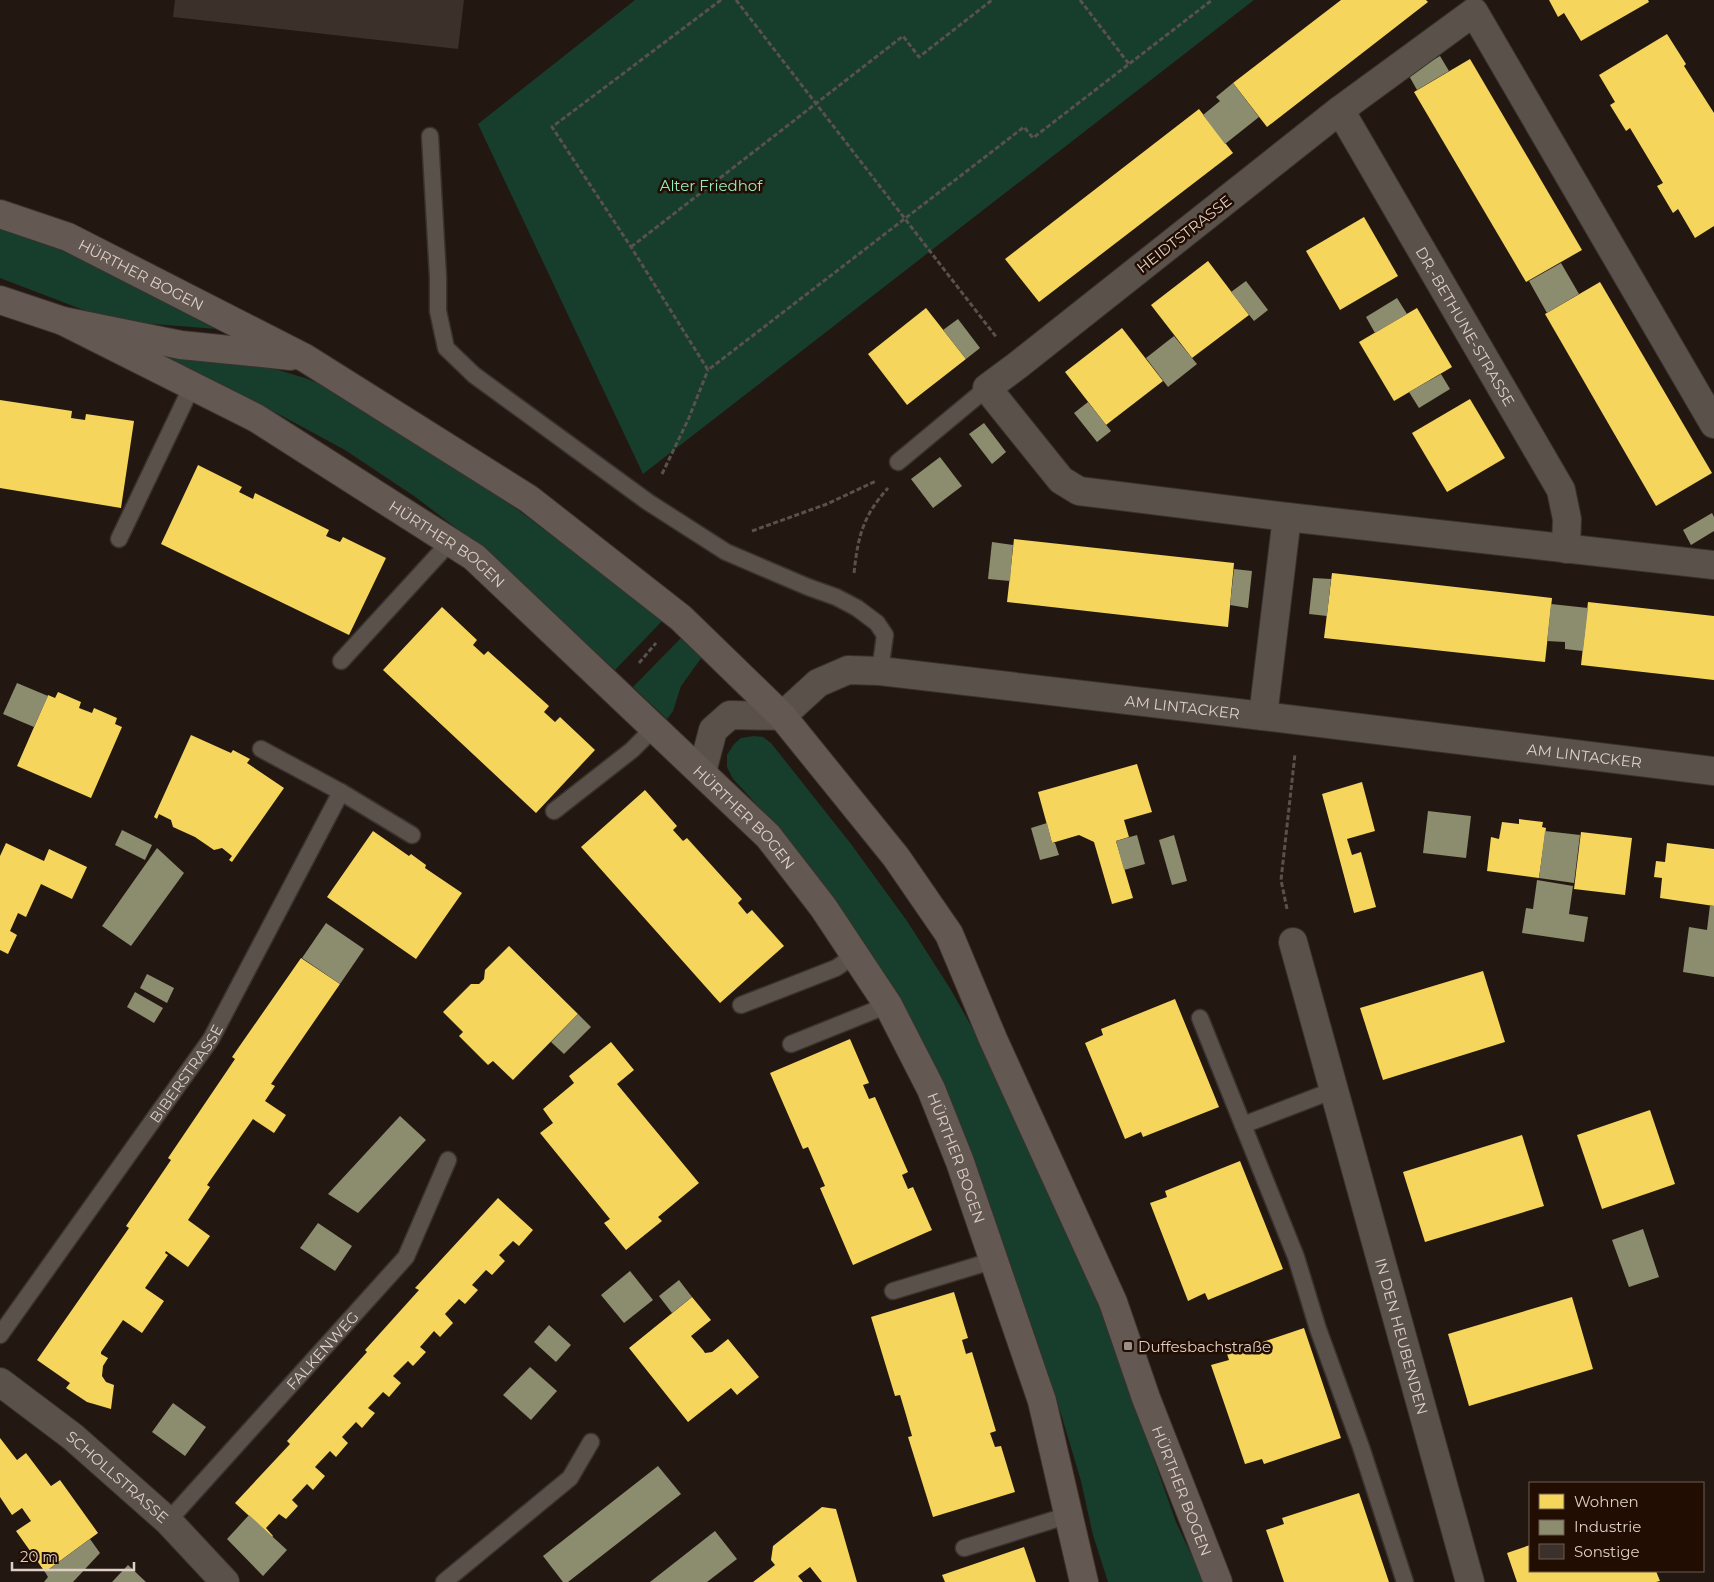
<svg xmlns="http://www.w3.org/2000/svg" width="1714" height="1582" font-family="Montserrat,sans-serif">
  <style>
    .green { fill: #173d2c }
    .homes { fill: #f6d55c }
    .industry { fill: #8c8c6e }
    .building { fill: #3b302a }
    .lines { fill: none; stroke-linecap: round; stroke-linejoin: round }
    .lane-casing { stroke: #3a322d; stroke-width: 19 }
    .street-casing { stroke: #3a322d; stroke-width: 30 }
    .secondary-casing { stroke: #3a322d; stroke-width: 30 }
    .path { stroke: #59514c; stroke-width: 3; stroke-dasharray: 5 2.5; stroke-linecap: butt }
    .lane { stroke: #5a514b; stroke-width: 16 }
    .street { stroke: #5a514b; stroke-width: 28 }
    .secondary { stroke: #645952; stroke-width: 28 }
    .poi-dot { fill: #9d8f87; stroke: #210d02; stroke-width: 2 }
    .labels { text-anchor: middle; dominant-baseline: central; stroke-width: 5; stroke-linejoin: round; paint-order: stroke }
    .park-label { font-size: 15px; fill: #92ecc1; stroke: #210d02 }
    .street-label { font-size: 15px; fill: #decfc7; stroke: #210d02 }
    .poi-label { font-size: 15px; fill: #decfc7; stroke: #210d02; text-anchor: start }
  </style>
  <rect width="100%" height="100%" fill="#231811"/>
  <!-- green -->
  <g class="green">
    <path d="M 635,0 L 1254,0 L 643,474 L 478,124 Z"/>
    <path d="M 0,225 L 102,267 L 220,328 L 217,329 L 116,321 L 94,314 L 0,278 Z"/>
    <path d="M 146,351 L 268,367 L 305,378 L 337,391 L 405,433 L 518,510 L 664,619 L 615,670 L 480,546 L 414,496 L 345,450 L 260,404 Z"/>
    <path d="M 683,636 L 702,657 L 681,686 L 673,711 L 667,719 L 633,687 Z"/>
    <path d="M 754,736 L 763,737 L 771,743 L 851,844 L 907,921 L 951,990 L 987,1054 L 1085,1264 L 1176,1522 L 1204,1582 L 1108,1582 L 1093,1535 L 1081,1481 L 1061,1414 L 1007,1259 L 899,1001 L 865,944 L 831,895 L 794,847 L 748,795 L 733,779 L 727,767 L 727,755 L 734,744 L 741,738 Z"/>
  </g>
  <!-- homes -->
  <g class="homes">
    <path d="M 1341,0 L 1426,0 L 1428,2 L 1267,127 L 1233,83 Z"/>
    <path d="M 1549,0 L 1648,0 L 1649,2 L 1581,41 L 1564,13 L 1558,17 Z"/>
    <path d="M 1667,34 L 1686,64 L 1684,66 L 1714,113 L 1714,226 L 1695,238 L 1678,209 L 1673,213 L 1657,186 L 1663,183 L 1630,128 L 1626,131 L 1610,105 L 1615,102 L 1599,75 Z"/>
    <path d="M 1470,59 L 1582,250 L 1526,282 L 1414,92 Z"/>
    <path d="M 1199,109 L 1233,153 L 1039,302 L 1005,259 Z"/>
    <path d="M 1364,217 L 1398,276 L 1340,310 L 1306,251 Z"/>
    <path d="M 1208,261 L 1249,315 L 1192,358 L 1151,305 Z"/>
    <path d="M 1600,282 L 1712,473 L 1656,506 L 1545,314 Z"/>
    <path d="M 926,308 L 966,359 L 907,405 L 868,354 Z"/>
    <path d="M 1417,308 L 1452,367 L 1394,401 L 1359,342 Z"/>
    <path d="M 1122,328 L 1163,381 L 1106,425 L 1065,372 Z"/>
    <path d="M 1470,399 L 1505,458 L 1447,492 L 1412,433 Z"/>
    <path d="M 0,400 L 72,411 L 71,418 L 85,420 L 86,414 L 134,421 L 121,508 L 0,488 Z"/>
    <path d="M 198,465 L 242,487 L 239,492 L 253,499 L 255,493 L 329,530 L 326,536 L 340,542 L 343,537 L 386,558 L 349,635 L 161,544 Z"/>
    <path d="M 1014,539 L 1234,563 L 1228,627 L 1007,602 Z"/>
    <path d="M 1332,573 L 1552,598 L 1545,662 L 1324,638 Z"/>
    <path d="M 1588,602 L 1714,616 L 1714,680 L 1581,665 Z"/>
    <path d="M 442,607 L 477,640 L 473,645 L 484,655 L 488,651 L 549,706 L 544,712 L 555,722 L 560,717 L 595,750 L 536,813 L 383,670 Z"/>
    <path d="M 58,692 L 81,702 L 79,708 L 92,713 L 94,708 L 117,718 L 115,724 L 122,727 L 91,798 L 17,766 L 48,695 L 55,698 Z"/>
    <path d="M 191,735 L 231,753 L 233,750 L 250,759 L 247,763 L 284,788 L 232,862 L 229,860 L 232,856 L 222,848 L 214,850 L 195,837 L 173,827 L 171,820 L 159,814 L 157,819 L 154,817 Z"/>
    <path d="M 1137,764 L 1152,812 L 1124,820 L 1129,837 L 1116,841 L 1133,898 L 1112,904 L 1094,842 L 1079,835 L 1052,843 L 1038,792 Z"/>
    <path d="M 1362,782 L 1375,831 L 1347,839 L 1352,855 L 1361,852 L 1376,907 L 1354,913 L 1322,794 Z"/>
    <path d="M 645,790 L 677,826 L 673,830 L 683,841 L 687,838 L 742,899 L 738,903 L 747,914 L 752,910 L 784,946 L 720,1003 L 581,847 Z"/>
    <path d="M 1519,819 L 1543,822 L 1542,827 L 1546,828 L 1539,878 L 1487,871 L 1491,837 L 1499,839 L 1502,822 L 1519,824 Z"/>
    <path d="M 373,831 L 409,856 L 411,854 L 426,865 L 425,868 L 462,893 L 416,959 L 327,897 Z"/>
    <path d="M 1581,832 L 1632,838 L 1625,895 L 1574,889 Z"/>
    <path d="M 6,843 L 44,861 L 49,849 L 87,867 L 72,899 L 41,884 L 26,917 L 18,913 L 10,931 L 17,935 L 8,954 L 0,950 L 0,856 Z"/>
    <path d="M 1667,843 L 1714,849 L 1714,906 L 1660,898 L 1662,878 L 1654,877 L 1656,861 L 1665,862 Z"/>
    <path d="M 509,946 L 578,1014 L 513,1080 L 493,1061 L 488,1065 L 459,1036 L 463,1032 L 443,1012 L 471,984 L 479,984 L 484,979 L 485,970 Z"/>
    <path d="M 301,958 L 340,984 L 271,1084 L 275,1086 L 265,1101 L 286,1115 L 274,1133 L 253,1119 L 207,1185 L 210,1187 L 188,1220 L 210,1236 L 188,1267 L 166,1251 L 165,1253 L 168,1255 L 145,1288 L 164,1301 L 142,1333 L 123,1320 L 101,1352 L 101,1354 L 108,1358 L 103,1366 L 102,1376 L 106,1382 L 114,1385 L 111,1409 L 87,1402 L 66,1388 L 70,1383 L 37,1360 L 129,1228 L 126,1226 L 171,1160 L 168,1158 L 235,1059 L 232,1057 Z"/>
    <path d="M 1483,971 L 1505,1042 L 1383,1080 L 1360,1008 Z"/>
    <path d="M 1175,999 L 1219,1107 L 1143,1137 L 1141,1132 L 1125,1139 L 1085,1043 L 1103,1035 L 1101,1029 Z"/>
    <path d="M 850,1039 L 869,1083 L 863,1085 L 869,1099 L 875,1097 L 908,1172 L 902,1175 L 908,1189 L 913,1187 L 932,1230 L 853,1265 L 820,1188 L 825,1186 L 808,1147 L 803,1149 L 770,1073 Z"/>
    <path d="M 611,1042 L 634,1070 L 617,1084 L 699,1183 L 658,1217 L 662,1221 L 626,1250 L 604,1223 L 610,1219 L 540,1133 L 553,1123 L 543,1109 L 574,1083 L 569,1076 Z"/>
    <path d="M 1650,1110 L 1675,1184 L 1602,1209 L 1577,1135 Z"/>
    <path d="M 1522,1135 L 1544,1206 L 1425,1242 L 1403,1172 Z"/>
    <path d="M 1240,1161 L 1283,1269 L 1208,1300 L 1205,1293 L 1188,1301 L 1150,1203 L 1167,1197 L 1165,1191 Z"/>
    <path d="M 498,1198 L 533,1230 L 519,1246 L 513,1241 L 499,1255 L 505,1261 L 492,1275 L 486,1270 L 472,1285 L 478,1290 L 465,1304 L 459,1299 L 445,1314 L 453,1323 L 440,1337 L 434,1331 L 420,1347 L 426,1352 L 413,1366 L 408,1361 L 393,1376 L 401,1383 L 389,1397 L 383,1392 L 368,1408 L 375,1413 L 362,1428 L 356,1422 L 342,1437 L 348,1443 L 336,1457 L 330,1451 L 315,1467 L 325,1476 L 313,1490 L 307,1484 L 292,1500 L 298,1506 L 286,1519 L 279,1514 L 266,1528 L 273,1536 L 272,1537 L 235,1503 L 290,1444 L 287,1441 L 367,1352 L 365,1350 L 419,1290 L 415,1288 Z"/>
    <path d="M 954,1292 L 968,1338 L 962,1340 L 966,1354 L 972,1352 L 996,1431 L 990,1433 L 995,1447 L 1001,1446 L 1015,1492 L 933,1517 L 908,1437 L 912,1436 L 906,1415 L 900,1395 L 895,1396 L 871,1317 Z"/>
    <path d="M 692,1297 L 711,1320 L 691,1336 L 703,1350 L 705,1353 L 712,1352 L 728,1339 L 759,1377 L 737,1395 L 731,1388 L 688,1422 L 629,1348 Z"/>
    <path d="M 1572,1297 L 1593,1369 L 1469,1406 L 1448,1334 Z"/>
    <path d="M 1304,1328 L 1341,1438 L 1264,1464 L 1262,1459 L 1245,1464 L 1211,1365 L 1229,1360 L 1227,1354 Z"/>
    <path d="M 0,1438 L 17,1460 L 26,1453 L 51,1486 L 60,1480 L 98,1533 L 45,1572 L 16,1531 L 31,1521 L 22,1508 L 12,1515 L 0,1497 Z"/>
    <path d="M 1359,1493 L 1389,1582 L 1284,1582 L 1266,1530 L 1284,1524 L 1282,1518 Z"/>
    <path d="M 822,1507 L 836,1509 L 857,1582 L 822,1582 L 810,1567 L 798,1576 L 803,1582 L 753,1582 L 775,1565 L 771,1560 L 773,1546 Z"/>
    <path d="M 1530,1545 L 1530,1571 L 1656,1571 L 1660,1581 L 1656,1582 L 1517,1582 L 1507,1553 Z"/>
    <path d="M 1024,1547 L 1036,1582 L 945,1582 L 942,1575 Z"/>
  </g>
  <!-- industry -->
  <g class="industry">
    <path d="M 1440,56 L 1449,71 L 1417,90 L 1408,74 Z"/>
    <path d="M 1233,83 L 1259,117 L 1225,144 L 1203,115 L 1220,101 L 1216,97 Z"/>
    <path d="M 1561,263 L 1579,294 L 1547,313 L 1529,281 Z"/>
    <path d="M 1246,281 L 1268,310 L 1254,321 L 1231,292 Z"/>
    <path d="M 1397,298 L 1407,314 L 1375,333 L 1366,317 Z"/>
    <path d="M 958,319 L 980,348 L 966,359 L 943,330 Z"/>
    <path d="M 1174,336 L 1197,364 L 1168,387 L 1146,358 Z"/>
    <path d="M 1441,374 L 1450,389 L 1419,408 L 1409,392 Z"/>
    <path d="M 1088,402 L 1111,431 L 1097,442 L 1074,413 Z"/>
    <path d="M 984,423 L 1006,452 L 992,464 L 969,434 Z"/>
    <path d="M 940,457 L 962,486 L 933,508 L 911,479 Z"/>
    <path d="M 1712,513 L 1714,517 L 1714,531 L 1691,545 L 1683,530 Z"/>
    <path d="M 992,542 L 1013,545 L 1010,581 L 988,579 Z"/>
    <path d="M 1234,569 L 1252,571 L 1248,608 L 1230,605 Z"/>
    <path d="M 1313,578 L 1331,579 L 1327,616 L 1309,614 Z"/>
    <path d="M 1551,604 L 1588,608 L 1583,651 L 1565,649 L 1565,642 L 1547,641 Z"/>
    <path d="M 17,683 L 48,696 L 34,727 L 3,714 Z"/>
    <path d="M 1428,811 L 1471,816 L 1466,858 L 1423,853 Z"/>
    <path d="M 1047,823 L 1052,843 L 1055,843 L 1059,855 L 1040,860 L 1031,828 Z"/>
    <path d="M 122,830 L 152,845 L 145,860 L 115,845 Z"/>
    <path d="M 1545,831 L 1580,835 L 1574,883 L 1539,878 Z"/>
    <path d="M 1137,835 L 1145,864 L 1124,870 L 1116,841 Z"/>
    <path d="M 1174,835 L 1187,881 L 1172,885 L 1159,840 Z"/>
    <path d="M 157,848 L 184,873 L 131,946 L 102,926 Z"/>
    <path d="M 1537,880 L 1573,886 L 1569,914 L 1588,917 L 1584,942 L 1522,933 L 1526,908 L 1533,909 Z"/>
    <path d="M 1710,905 L 1714,906 L 1714,977 L 1683,972 L 1689,927 L 1707,930 Z"/>
    <path d="M 326,923 L 364,949 L 340,984 L 302,958 Z"/>
    <path d="M 147,974 L 174,988 L 167,1003 L 140,988 Z"/>
    <path d="M 135,992 L 163,1008 L 154,1023 L 127,1007 Z"/>
    <path d="M 578,1014 L 591,1027 L 564,1054 L 551,1042 Z"/>
    <path d="M 400,1116 L 426,1140 L 358,1213 L 328,1194 Z"/>
    <path d="M 318,1223 L 352,1246 L 335,1271 L 300,1248 Z"/>
    <path d="M 1643,1229 L 1659,1277 L 1629,1287 L 1612,1240 Z"/>
    <path d="M 630,1271 L 653,1300 L 624,1323 L 601,1295 Z"/>
    <path d="M 679,1280 L 692,1297 L 672,1313 L 659,1296 Z"/>
    <path d="M 549,1325 L 571,1345 L 556,1362 L 534,1342 Z"/>
    <path d="M 530,1367 L 557,1391 L 531,1420 L 503,1395 Z"/>
    <path d="M 173,1403 L 206,1427 L 185,1456 L 152,1432 Z"/>
    <path d="M 658,1466 L 681,1494 L 568,1582 L 563,1582 L 543,1556 Z"/>
    <path d="M 249,1515 L 287,1550 L 263,1576 L 227,1539 Z"/>
    <path d="M 715,1531 L 737,1559 L 707,1582 L 650,1582 Z"/>
    <path d="M 90,1539 L 100,1553 L 73,1582 L 44,1582 L 48,1577 L 45,1572 Z"/>
    <path d="M 128,1565 L 146,1582 L 112,1582 Z"/>
  </g>
  <!-- building -->
  <path class="building" d="M 175,0 L 464,0 L 458,49 L 173,17 Z"/>
  <g class="lines">
    <!-- lane casing -->
    <g class="lane-casing">
      <g id="lane">
        <path d="M 430,136 L 438,277 L 438,311 L 446,348 L 474,375 L 648,502 L 726,552 L 808,587 L 836,597 L 857,608 L 877,623 L 885,635 L 880,671"/>
        <path d="M 898,462 L 987,388"/>
        <path d="M 119,539 L 192,386"/>
        <path d="M 341,661 L 450,542"/>
        <path d="M 261,749 L 341,792 L 412,835"/>
        <path d="M 554,811 L 632,750 L 655,727"/>
        <path d="M 741,1005 L 836,968 L 855,955"/>
        <path d="M 1200,1018 L 1296,1257 L 1318,1329 L 1361,1447 L 1405,1582"/>
        <path d="M 791,1044 L 888,1005"/>
        <path d="M 1243,1125 L 1334,1090"/>
        <path d="M 893,1291 L 995,1260"/>
        <path id="s1" d="M 0,1335 L 211,1039 L 341,792"/>
        <path id="s2" d="M 168,1521 L 406,1257 L 448,1160"/>
        <path d="M 964,1548 L 1069,1515"/>
        <path d="M 444,1582 L 570,1478 L 591,1442"/>
      </g>
    </g>
    <!-- street casing -->
    <g class="street-casing">
      <g id="street">
        <path id="s3" d="M 1340,110 L 1561,490 L 1567,519 L 1566,549"/>
        <path d="M 1714,424 L 1474,12 L 1340,110 L 1018,365 L 987,388 L 1061,480 L 1079,491 L 1287,517 L 1714,565"/>
        <path d="M 1263,716 L 1287,517"/>
        <path id="s4" d="M 702,772 L 713,730 L 730,715 L 782,716 L 818,683 L 848,670 L 880,671 L 1263,716 L 1714,771"/>
        <path id="s5" d="M 1293,942 L 1470,1582"/>
        <path id="s6" d="M 0,1382 L 73,1437 L 168,1521 L 225,1582"/>
      </g>
    </g>
    <!-- secondary casing -->
    <g class="secondary-casing">
      <g id="secondary">
        <path id="s7" d="M 0,214 L 68,237 L 305,358 L 529,499 L 681,618 L 782,716 L 896,857 L 949,934 L 993,1039 L 1113,1302 L 1146,1398 L 1218,1582"/>
        <path d="M 0,300 L 63,321 L 181,345 L 291,356"/>
        <path id="s8" d="M 63,321 L 256,418 L 474,557 L 768,836 L 823,907 L 888,1005 L 931,1089 L 960,1162 L 1042,1401 L 1084,1582"/>
      </g>
    </g>
    <!-- path -->
    <g class="path">
      <path d="M 721,0 L 552,127 L 631,247 L 708,370 L 1024,127 L 1033,138 L 1212,0"/>
      <path d="M 736,0 L 997,338"/>
      <path d="M 1080,0 L 1129,64"/>
      <path d="M 631,247 L 903,36 L 919,57 L 992,0"/>
      <path d="M 662,474 L 688,420 L 708,370"/>
      <path d="M 752,531 L 827,504 L 876,481"/>
      <path d="M 854,573 C 858,536 863,516 888,488"/>
      <path d="M 639,663 L 656,643"/>
      <path d="M 1287,909 L 1281,880 L 1295,754"/>
    </g>
    <!-- lane -->
    <use href="#lane" class="lane"/>
    <!-- street -->
    <use href="#street" class="street"/>
    <!-- secondary -->
    <use href="#secondary" class="secondary"/>
  </g>
  <!-- markers -->
  <rect class="poi-dot" x="1123" y="1341" width="10" height="10" rx="2.5"/>
  <g class="labels">
    <!-- park labels -->
    <g class="park-label">
      <text x="711" y="185">Alter Friedhof</text>
    </g>
    <!-- street labels -->
    <g class="street-label">
      <text transform="translate(1184 234) rotate(-38)">HEIDTSTRASSE</text>
      <text stroke="none"><textPath href="#s7" startOffset="154">HÜRTHER BOGEN</textPath></text>
      <text stroke="none"><textPath href="#s3" startOffset="250">DR.-BETHUNE-STRASSE</textPath></text>
      <text stroke="none"><textPath href="#s8" startOffset="445">HÜRTHER BOGEN</textPath></text>
      <text stroke="none"><textPath href="#s4" startOffset="536">AM LINTACKER</textPath></text>
      <text stroke="none"><textPath href="#s4" startOffset="941">AM LINTACKER</textPath></text>
      <text stroke="none"><textPath href="#s8" startOffset="850">HÜRTHER BOGEN</textPath></text>
      <text stroke="none"><textPath href="#s1" startOffset="321">BIBERSTRASSE</textPath></text>
      <text stroke="none"><textPath href="#s8" startOffset="1255">HÜRTHER BOGEN</textPath></text>
      <text stroke="none"><textPath href="#s5" startOffset="409">IN DEN HEUBENDEN</textPath></text>
      <text stroke="none"><textPath href="#s2" startOffset="230">FALKENWEG</textPath></text>
      <text stroke="none"><textPath href="#s6" startOffset="151">SCHOLLSTRASSE</textPath></text>
      <text stroke="none"><textPath href="#s7" startOffset="1815">HÜRTHER BOGEN</textPath></text>
    </g>
    <!-- poi labels -->
    <g class="poi-label">
      <text x="1138" y="1346">Duffesbachstraße</text>
    </g>
  </g>
  <!-- legend -->
  <rect x="1529" y="1482" width="175" height="90" fill="#210d02" stroke="#6d5b51"/>
  <rect x="1539" y="1494" width="25" height="15" fill="#f6d55c" stroke="#6d5b51"/>
  <text x="1574" y="1507" font-size="15" fill="#decfc7">Wohnen</text>
  <rect x="1539" y="1520" width="25" height="15" fill="#8c8c6e" stroke="#6d5b51"/>
  <text x="1574" y="1532" font-size="15" fill="#decfc7">Industrie</text>
  <rect x="1539" y="1544" width="25" height="15" fill="#3b302a" stroke="#6d5b51"/>
  <text x="1574" y="1557" font-size="15" fill="#decfc7">Sonstige</text>
  <!-- scale -->
  <path d="M12 1562v8h122v-8" fill="none" stroke="#decfc7" stroke-width="2.5"/>
  <text x="20" y="1562" font-size="15" fill="#decfc7" stroke="#210d02" stroke-width="4" paint-order="stroke">20 m</text>
</svg>
